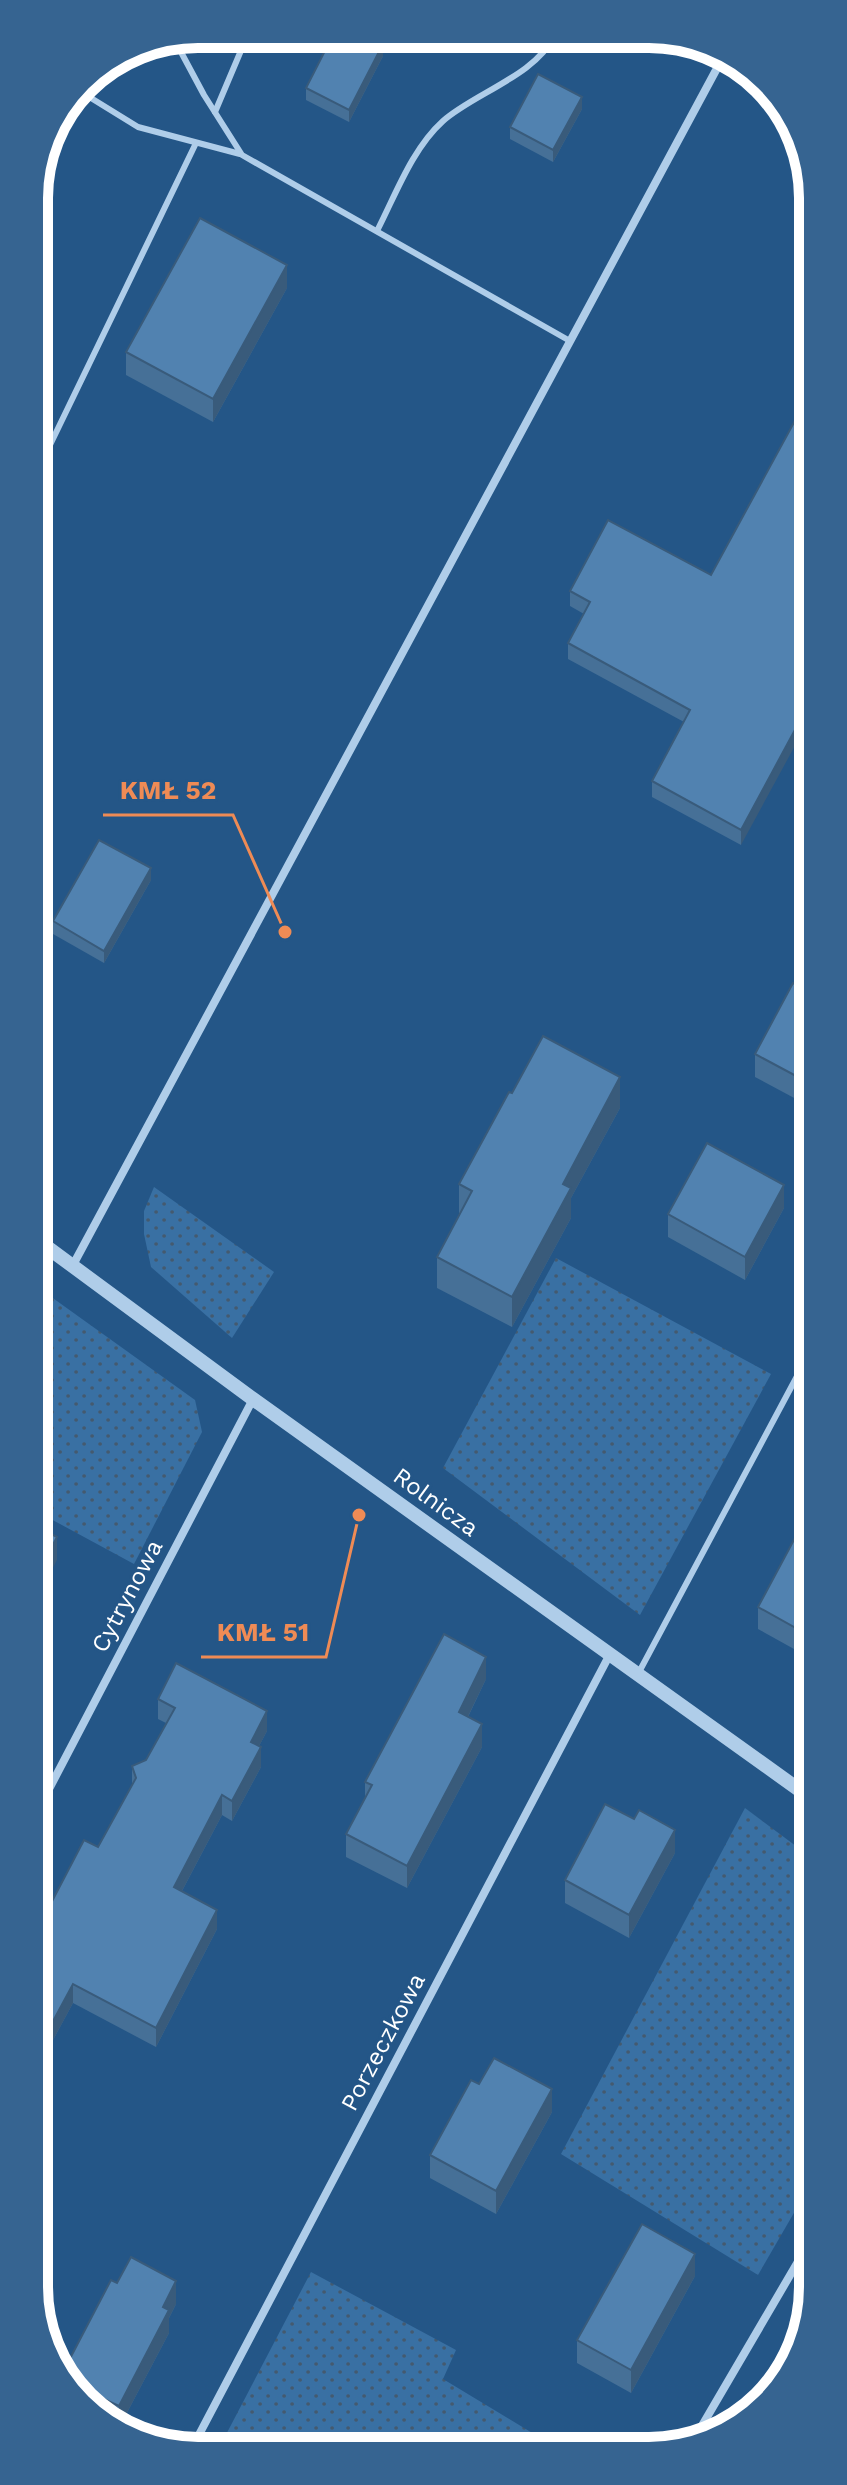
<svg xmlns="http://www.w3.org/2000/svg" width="847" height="2485" font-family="'Work Sans',sans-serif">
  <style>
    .grass { fill: url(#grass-dots) }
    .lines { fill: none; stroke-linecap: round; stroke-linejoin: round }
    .service { stroke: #afcde9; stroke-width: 6 }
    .minor { stroke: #afcde9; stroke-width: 8 }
    .tertiary { stroke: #afcde9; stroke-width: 14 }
    .wall { fill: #467097 }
    .shaded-wall { fill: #395b7b }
    .building { fill: #5182b0; stroke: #395b7b; stroke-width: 2 }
    .labels { text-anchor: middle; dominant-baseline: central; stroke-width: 6; stroke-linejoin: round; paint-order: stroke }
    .street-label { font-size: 24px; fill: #fff; stroke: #245687 }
    .rim { fill: none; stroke: #fff; stroke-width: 10 }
    .leader { fill: none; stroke: #ef8b55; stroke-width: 3 }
    .callout-dot { fill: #ef8b55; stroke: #245687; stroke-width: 3 }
    .callout-label { font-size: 26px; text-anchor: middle; font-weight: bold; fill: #ef8b55; stroke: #245687; stroke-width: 6; stroke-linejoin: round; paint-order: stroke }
  </style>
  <defs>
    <pattern id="grass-dots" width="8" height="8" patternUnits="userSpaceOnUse" patternTransform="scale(2)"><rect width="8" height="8" fill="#3970a3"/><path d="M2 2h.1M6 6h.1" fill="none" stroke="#445a6f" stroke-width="1.8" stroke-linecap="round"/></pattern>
  </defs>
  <rect width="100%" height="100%" fill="#245687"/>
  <!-- grass -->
  <g class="grass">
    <path d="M 154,1187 L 274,1272 L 232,1338 L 151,1267 L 144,1234 L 144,1211 Z"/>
    <path d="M 556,1258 L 771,1374 L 640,1615 L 443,1468 Z"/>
    <path d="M 36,1286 L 195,1400 L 202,1432 L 134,1564 L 36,1511 Z"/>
    <path d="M 745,1808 L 812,1858 L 813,2180 L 758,2275 L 561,2154 Z"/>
    <path d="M 311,2272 L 456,2350 L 443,2379 L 557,2448 L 219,2448 Z"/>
  </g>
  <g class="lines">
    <!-- service -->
    <g class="service">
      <path d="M 174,39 L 204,95 L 242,155 L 570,341"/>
      <path d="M 78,90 L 138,127 L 240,154"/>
      <path d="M 215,112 L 248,34"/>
      <path d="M 377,231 C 396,194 412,149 443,121 C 473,94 536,75 554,36"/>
      <path d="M 35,476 L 196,143"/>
      <path d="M 638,1674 L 811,1350"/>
    </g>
    <!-- minor -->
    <g class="minor">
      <path d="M 73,1265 L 722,59"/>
      <path d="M 37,1812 L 253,1399"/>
      <path d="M 693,2441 L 813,2236"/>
      <path d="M 192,2448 L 610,1654"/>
    </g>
    <!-- tertiary -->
    <path class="tertiary" d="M 36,1239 L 253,1399 L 812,1799"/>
  </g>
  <!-- wall -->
  <g class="wall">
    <path d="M 383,56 L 349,122 L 306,100 L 306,88 Z"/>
    <path d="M 582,109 L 553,162 L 510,139 L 510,127 Z"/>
    <path d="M 287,288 L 213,422 L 126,375 L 126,352 Z"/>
    <path d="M 810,393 L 741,845 L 652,797 L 652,781 L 684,722 L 568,659 L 568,643 L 584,614 L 570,606 L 570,591 L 711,575 Z"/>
    <path d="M 151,880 L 104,963 L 53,934 L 53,921 Z"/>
    <path d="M 811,992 L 811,1107 L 755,1077 L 755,1054 Z"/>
    <path d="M 512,1093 L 620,1108 L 571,1198 L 571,1218 L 512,1327 L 437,1288 L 437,1257 L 459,1215 L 459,1184 Z"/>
    <path d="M 784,1208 L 745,1280 L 668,1237 L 668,1214 Z"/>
    <path d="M 812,1544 L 812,1659 L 758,1629 L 758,1607 Z"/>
    <path d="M 486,1679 L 468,1717 L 482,1747 L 407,1888 L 346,1857 L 346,1834 L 365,1798 L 365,1782 Z"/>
    <path d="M 158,1699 L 267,1731 L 259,1746 L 261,1767 L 232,1821 L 222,1815 L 182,1891 L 217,1929 L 156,2047 L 73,2003 L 40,2064 L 40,2080 L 37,1930 L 98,1847 L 132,1786 L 132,1766 L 146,1760 L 166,1723 L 158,1719 Z"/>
    <path d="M 675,1853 L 629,1938 L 565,1903 L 565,1880 Z"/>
    <path d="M 479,2084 L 552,2112 L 496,2214 L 430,2178 L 430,2155 Z"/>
    <path d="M 695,2276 L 631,2393 L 577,2363 L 577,2340 Z"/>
    <path d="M 176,2304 L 169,2318 L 169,2333 L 121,2424 L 82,2403 L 64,2370 Z"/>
  </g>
  <!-- shaded-wall -->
  <g class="shaded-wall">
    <path d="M 383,44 L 383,56 L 349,122 L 349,110 Z"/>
    <path d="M 582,97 L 582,109 L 553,162 L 553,150 Z"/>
    <path d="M 287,265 L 287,288 L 213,422 L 213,399 Z"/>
    <path d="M 810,702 L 810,718 L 741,845 L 741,830 Z"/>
    <path d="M 151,868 L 151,880 L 104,963 L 104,951 Z"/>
    <path d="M 620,1077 L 620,1108 L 571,1198 L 571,1218 L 512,1327 L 512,1297 L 563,1184 Z"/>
    <path d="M 784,1185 L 784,1208 L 745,1280 L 745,1257 Z"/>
    <path d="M 57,1537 L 57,1560 L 36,1600 L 36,1577 Z"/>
    <path d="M 486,1657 L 486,1679 L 459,1735 L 459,1712 Z"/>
    <path d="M 267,1711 L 267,1731 L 251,1761 L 251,1742 Z"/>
    <path d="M 482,1724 L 482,1747 L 407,1888 L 407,1866 Z"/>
    <path d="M 261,1747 L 261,1767 L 232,1821 L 232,1801 Z"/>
    <path d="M 222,1795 L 222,1815 L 174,1906 L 174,1887 Z"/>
    <path d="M 675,1830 L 675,1853 L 629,1938 L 629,1915 Z"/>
    <path d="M 217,1910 L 217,1929 L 156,2047 L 156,2028 Z"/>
    <path d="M 73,1984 L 73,2003 L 40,2064 L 40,2080 L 37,2086 L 37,2051 Z"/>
    <path d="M 552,2089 L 552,2112 L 496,2214 L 496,2191 Z"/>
    <path d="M 695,2254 L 695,2276 L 631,2393 L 631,2370 Z"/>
    <path d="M 176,2281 L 176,2304 L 169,2318 L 169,2333 L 121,2424 L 119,2423 L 119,2406 L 163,2307 Z"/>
    <path d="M 104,2399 L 104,2415 L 84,2404 Z"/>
  </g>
  <!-- building -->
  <g class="building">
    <path d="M 333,35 L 365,35 L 383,44 L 349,110 L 306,88 Z"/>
    <path d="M 538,74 L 582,97 L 553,150 L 510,127 Z"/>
    <path d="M 200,218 L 287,265 L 213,399 L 126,352 Z"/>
    <path d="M 810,393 L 810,702 L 741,830 L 652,781 L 690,710 L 568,643 L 590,602 L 570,591 L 608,520 L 711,575 Z"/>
    <path d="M 99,840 L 151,868 L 104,951 L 53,921 Z"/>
    <path d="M 793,983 L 811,992 L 811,1084 L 755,1054 Z"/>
    <path d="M 543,1036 L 620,1077 L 563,1184 L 571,1188 L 512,1297 L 437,1257 L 472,1191 L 459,1184 L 509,1092 L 512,1093 Z"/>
    <path d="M 707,1143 L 784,1185 L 745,1257 L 668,1214 Z"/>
    <path d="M 36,1526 L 57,1537 L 36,1577 Z"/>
    <path d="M 796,1536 L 812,1544 L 812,1637 L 758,1607 Z"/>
    <path d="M 444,1634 L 486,1657 L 459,1712 L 482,1724 L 407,1866 L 346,1834 L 372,1785 L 365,1782 Z"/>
    <path d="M 176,1663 L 267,1711 L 251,1742 L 261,1747 L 232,1801 L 222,1795 L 174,1887 L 217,1910 L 156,2028 L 73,1984 L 37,2051 L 37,1930 L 84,1840 L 98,1847 L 136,1778 L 132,1766 L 146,1760 L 175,1708 L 158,1699 Z"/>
    <path d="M 605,1804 L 634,1819 L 639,1810 L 675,1830 L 629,1915 L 565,1880 Z"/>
    <path d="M 494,2058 L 552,2089 L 496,2191 L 430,2155 L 471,2080 L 479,2084 Z"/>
    <path d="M 642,2224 L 695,2254 L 631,2370 L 577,2340 Z"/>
    <path d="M 131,2257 L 176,2281 L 163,2307 L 169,2310 L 119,2406 L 104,2399 L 84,2404 L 80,2400 L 76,2383 L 70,2380 L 64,2370 L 111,2280 L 117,2283 Z"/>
  </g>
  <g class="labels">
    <!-- street labels -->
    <g class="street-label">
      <text transform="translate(436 1502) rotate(36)">Rolnicza</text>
      <text transform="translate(127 1596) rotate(-62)">Cytrynowa</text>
      <text transform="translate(383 2042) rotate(-62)">Porzeczkowa</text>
    </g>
  </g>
  <!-- crop -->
  <path d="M0 0H847V2485H0ZM198 48H649A150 150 0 0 1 799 198V2287A150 150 0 0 1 649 2437H198A150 150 0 0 1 48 2287V198A150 150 0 0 1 198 48Z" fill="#366491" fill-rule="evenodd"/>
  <path class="rim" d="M198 48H649A150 150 0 0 1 799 198V2287A150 150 0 0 1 649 2437H198A150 150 0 0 1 48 2287V198A150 150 0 0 1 198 48Z"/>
  <!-- callouts -->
  <path class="leader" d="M285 932L233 815H103M359 1515L326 1657H201"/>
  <g class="callout-dot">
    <circle cx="285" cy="932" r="8"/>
    <circle cx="359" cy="1515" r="8"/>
  </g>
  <g class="callout-label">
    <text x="168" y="799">KMŁ 52</text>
    <text x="263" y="1641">KMŁ 51</text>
  </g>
</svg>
